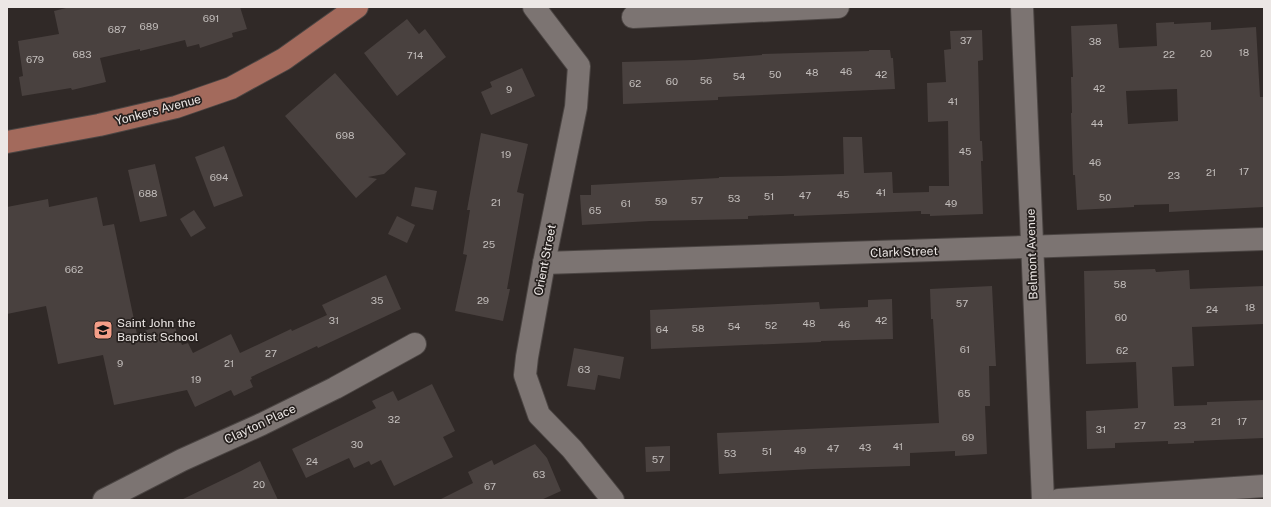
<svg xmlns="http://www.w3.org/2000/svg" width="1271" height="507" font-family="'Public Sans',sans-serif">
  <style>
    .building { fill: #49413f; fill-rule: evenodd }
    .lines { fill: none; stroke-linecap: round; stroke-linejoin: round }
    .minor-casing { stroke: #4b4543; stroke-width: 24 }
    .major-casing { stroke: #4b4543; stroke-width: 24 }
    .minor { stroke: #7c7472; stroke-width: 22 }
    .major { stroke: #a36a5c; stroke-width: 22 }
    .labels { text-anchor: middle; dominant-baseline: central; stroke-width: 3.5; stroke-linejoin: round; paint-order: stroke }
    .number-label { font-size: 10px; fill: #c3bebc }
    .street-label { font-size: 12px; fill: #ece7e5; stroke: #26201e }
    .poi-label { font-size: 12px; fill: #ece7e5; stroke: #26201e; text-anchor: start }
  </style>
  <rect width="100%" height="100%" fill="#302927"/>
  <!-- building -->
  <g class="building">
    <path d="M 70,7 L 240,7 L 247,29 L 232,33 L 233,37 L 200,48 L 199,44 L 187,47 L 185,40 L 140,51 L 140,49 L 100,58 L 106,82 L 72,90 L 71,88 L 22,96 L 19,77 L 23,76 L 18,41 L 59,34 L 54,11 Z"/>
    <path d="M 407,19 L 419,34 L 425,29 L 446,57 L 397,96 L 364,53 Z"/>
    <path d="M 1174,22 L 1174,24 L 1211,22 L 1211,30 L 1256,27 L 1260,97 L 1264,97 L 1264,207 L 1169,212 L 1169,204 L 1134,205 L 1134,207 L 1077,210 L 1075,175 L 1073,175 L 1071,113 L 1072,113 L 1071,77 L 1073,77 L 1071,26 L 1117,24 L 1119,48 L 1157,46 L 1156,23 ZM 1177,89 L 1178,121 L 1128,124 L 1126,91 Z"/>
    <path d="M 982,30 L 983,60 L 978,61 L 980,141 L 982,141 L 983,161 L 981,161 L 983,214 L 930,216 L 930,214 L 921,214 L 921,211 L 794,216 L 794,214 L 748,216 L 748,219 L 650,221 L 582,225 L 580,195 L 591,195 L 591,185 L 719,178 L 719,177 L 780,176 L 844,174 L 843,137 L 862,137 L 864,173 L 892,172 L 893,193 L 929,192 L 929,186 L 949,186 L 948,121 L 928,122 L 927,83 L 946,82 L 944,50 L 951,49 L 950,31 Z"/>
    <path d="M 869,50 L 890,50 L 891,58 L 893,58 L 895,89 L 718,97 L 718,100 L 623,104 L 622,62 L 694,60 L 762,55 L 762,54 L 869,51 Z"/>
    <path d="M 522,68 L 535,96 L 491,115 L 481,92 L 492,87 L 490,82 Z"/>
    <path d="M 335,73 L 406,154 L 384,174 L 368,177 L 377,179 L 356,198 L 285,116 Z"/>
    <path d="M 481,133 L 528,144 L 517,192 L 524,194 L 507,289 L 510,289 L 503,321 L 455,311 L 467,255 L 463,254 L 470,210 L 467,210 Z"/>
    <path d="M 224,146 L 243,196 L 214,207 L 195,157 Z"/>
    <path d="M 155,164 L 167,216 L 140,222 L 128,170 Z"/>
    <path d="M 415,187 L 437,191 L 433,210 L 411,206 Z"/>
    <path d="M 97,197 L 103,226 L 114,224 L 137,334 L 172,320 L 182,345 L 188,343 L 193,353 L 231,334 L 240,353 L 291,329 L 292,331 L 327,315 L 322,305 L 386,275 L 401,309 L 318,348 L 317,346 L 251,377 L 252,379 L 250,380 L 253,387 L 234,396 L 231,390 L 195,407 L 187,390 L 114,405 L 103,355 L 58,364 L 46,306 L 7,314 L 7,207 L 48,199 L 49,207 Z"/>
    <path d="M 194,210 L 206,228 L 191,237 L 180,219 Z"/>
    <path d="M 397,216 L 415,225 L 407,243 L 388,234 Z"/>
    <path d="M 1155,269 L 1156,272 L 1189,270 L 1190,289 L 1264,286 L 1264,324 L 1192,327 L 1194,366 L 1172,367 L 1174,406 L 1207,405 L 1207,402 L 1264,400 L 1264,438 L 1194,441 L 1194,443 L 1168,444 L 1168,441 L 1115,443 L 1115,448 L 1087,449 L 1086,411 L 1138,408 L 1136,362 L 1086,364 L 1084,271 Z"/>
    <path d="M 992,286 L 996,366 L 989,366 L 990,406 L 985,406 L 987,454 L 955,456 L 955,451 L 910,453 L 910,466 L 813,469 L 719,474 L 717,433 L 939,423 L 933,319 L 931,319 L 930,289 Z"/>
    <path d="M 892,299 L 893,339 L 821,341 L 821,342 L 651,349 L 650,310 L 819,302 L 820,309 L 868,307 L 868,300 Z"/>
    <path d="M 574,348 L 624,357 L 620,379 L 598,375 L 595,390 L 567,386 Z"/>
    <path d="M 432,384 L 455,431 L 443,437 L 453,457 L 394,486 L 381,460 L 371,465 L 369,461 L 354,468 L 349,458 L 306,478 L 292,449 L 376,408 L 372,401 L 393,391 L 398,401 Z"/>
    <path d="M 535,444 L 547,458 L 561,491 L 541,500 L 439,500 L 473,483 L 468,472 L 492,460 L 494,465 Z"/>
    <path d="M 670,446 L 670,471 L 646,472 L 645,447 Z"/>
    <path d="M 260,461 L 278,500 L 181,500 L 241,471 Z"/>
  </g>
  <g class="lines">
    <!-- minor casing -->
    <g class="minor-casing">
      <g id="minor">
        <path d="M 534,7 L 579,66 L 576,107 L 544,263 L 527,357 L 525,375 L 539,415 L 572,449 L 613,500"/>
        <path d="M 1022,7 L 1043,500"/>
        <path d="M 633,17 L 838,7"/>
        <path d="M 544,263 L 1264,239"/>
        <path d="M 104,500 L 182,460 L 262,424 L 335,388 L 415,344"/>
        <path d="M 1059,500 L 1264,486"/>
      </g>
    </g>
    <!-- major casing -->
    <g class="major-casing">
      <path id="major" d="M 7,142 L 99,125 L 176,107 L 231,88 L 284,59 L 357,7"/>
    </g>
    <!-- minor -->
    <use href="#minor" class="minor"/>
    <!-- major -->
    <use href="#major" class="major"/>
  </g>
  <!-- icons -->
  <defs>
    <g id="school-square" transform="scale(1)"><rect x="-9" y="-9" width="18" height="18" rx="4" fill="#f49e88" stroke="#26201e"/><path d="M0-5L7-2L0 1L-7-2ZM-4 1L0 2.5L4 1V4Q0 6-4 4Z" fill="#111"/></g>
  </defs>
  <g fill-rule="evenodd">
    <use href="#school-square" x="103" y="330"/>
  </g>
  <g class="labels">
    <!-- number labels -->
    <g class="number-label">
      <text x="211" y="18">691</text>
      <text x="149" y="26">689</text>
      <text x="117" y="29">687</text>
      <text x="966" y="40">37</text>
      <text x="1095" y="41">38</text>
      <text x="1244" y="52">18</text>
      <text x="1206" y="53">20</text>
      <text x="82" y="54">683</text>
      <text x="1169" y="54">22</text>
      <text x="415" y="55">714</text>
      <text x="35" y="59">679</text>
      <text x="846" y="71">46</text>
      <text x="812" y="72">48</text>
      <text x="775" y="74">50</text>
      <text x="881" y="74">42</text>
      <text x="739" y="76">54</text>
      <text x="706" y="80">56</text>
      <text x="672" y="81">60</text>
      <text x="635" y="83">62</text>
      <text x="1099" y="88">42</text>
      <text x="509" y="89">9</text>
      <text x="953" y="101">41</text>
      <text x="1097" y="123">44</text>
      <text x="345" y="135">698</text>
      <text x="965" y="151">45</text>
      <text x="506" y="154">19</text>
      <text x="1095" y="162">46</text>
      <text x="1244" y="171">17</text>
      <text x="1211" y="172">21</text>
      <text x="1174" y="175">23</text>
      <text x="219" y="177">694</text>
      <text x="881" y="192">41</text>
      <text x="148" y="193">688</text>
      <text x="843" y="194">45</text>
      <text x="805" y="195">47</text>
      <text x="769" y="196">51</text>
      <text x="1105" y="197">50</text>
      <text x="734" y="198">53</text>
      <text x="697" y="200">57</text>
      <text x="661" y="201">59</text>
      <text x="496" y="202">21</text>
      <text x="626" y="203">61</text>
      <text x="951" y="203">49</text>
      <text x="595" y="210">65</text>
      <text x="489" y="244">25</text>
      <text x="74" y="269">662</text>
      <text x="1120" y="284">58</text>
      <text x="377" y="300">35</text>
      <text x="483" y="300">29</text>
      <text x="962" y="303">57</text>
      <text x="1250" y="307">18</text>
      <text x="1212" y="309">24</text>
      <text x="1121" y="317">60</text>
      <text x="334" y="320">31</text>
      <text x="881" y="320">42</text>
      <text x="809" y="323">48</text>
      <text x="844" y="324">46</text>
      <text x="771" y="325">52</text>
      <text x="734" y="326">54</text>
      <text x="698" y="328">58</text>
      <text x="662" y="329">64</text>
      <text x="965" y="349">61</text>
      <text x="1122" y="350">62</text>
      <text x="271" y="353">27</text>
      <text x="120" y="363">9</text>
      <text x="229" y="363">21</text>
      <text x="584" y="369">63</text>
      <text x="196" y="379">19</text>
      <text x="964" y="393">65</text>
      <text x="394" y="419">32</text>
      <text x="1216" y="421">21</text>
      <text x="1242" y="421">17</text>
      <text x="1140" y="425">27</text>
      <text x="1180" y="425">23</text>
      <text x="1101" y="429">31</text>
      <text x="968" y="437">69</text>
      <text x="357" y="444">30</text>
      <text x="898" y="446">41</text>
      <text x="865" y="447">43</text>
      <text x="833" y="448">47</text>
      <text x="800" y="450">49</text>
      <text x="767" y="451">51</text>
      <text x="730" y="453">53</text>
      <text x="658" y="459">57</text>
      <text x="312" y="461">24</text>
      <text x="539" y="474">63</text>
      <text x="259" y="484">20</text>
      <text x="490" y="486">67</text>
    </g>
    <!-- street labels -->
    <g class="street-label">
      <text transform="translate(158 110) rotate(-15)">Yonkers Avenue</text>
      <text transform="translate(904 252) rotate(-2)">Clark Street</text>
      <text transform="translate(1032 254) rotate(-92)">Belmont Avenue</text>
      <text transform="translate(545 260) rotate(-79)">Orient Street</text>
      <text transform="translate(260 424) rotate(-25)">Clayton Place</text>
    </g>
    <!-- poi labels -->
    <g class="poi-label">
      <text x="117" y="323">Saint John the<tspan x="117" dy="14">Baptist School</tspan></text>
    </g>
  </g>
  <!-- border -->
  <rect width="1271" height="507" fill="none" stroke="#ece7e5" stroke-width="16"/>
</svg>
